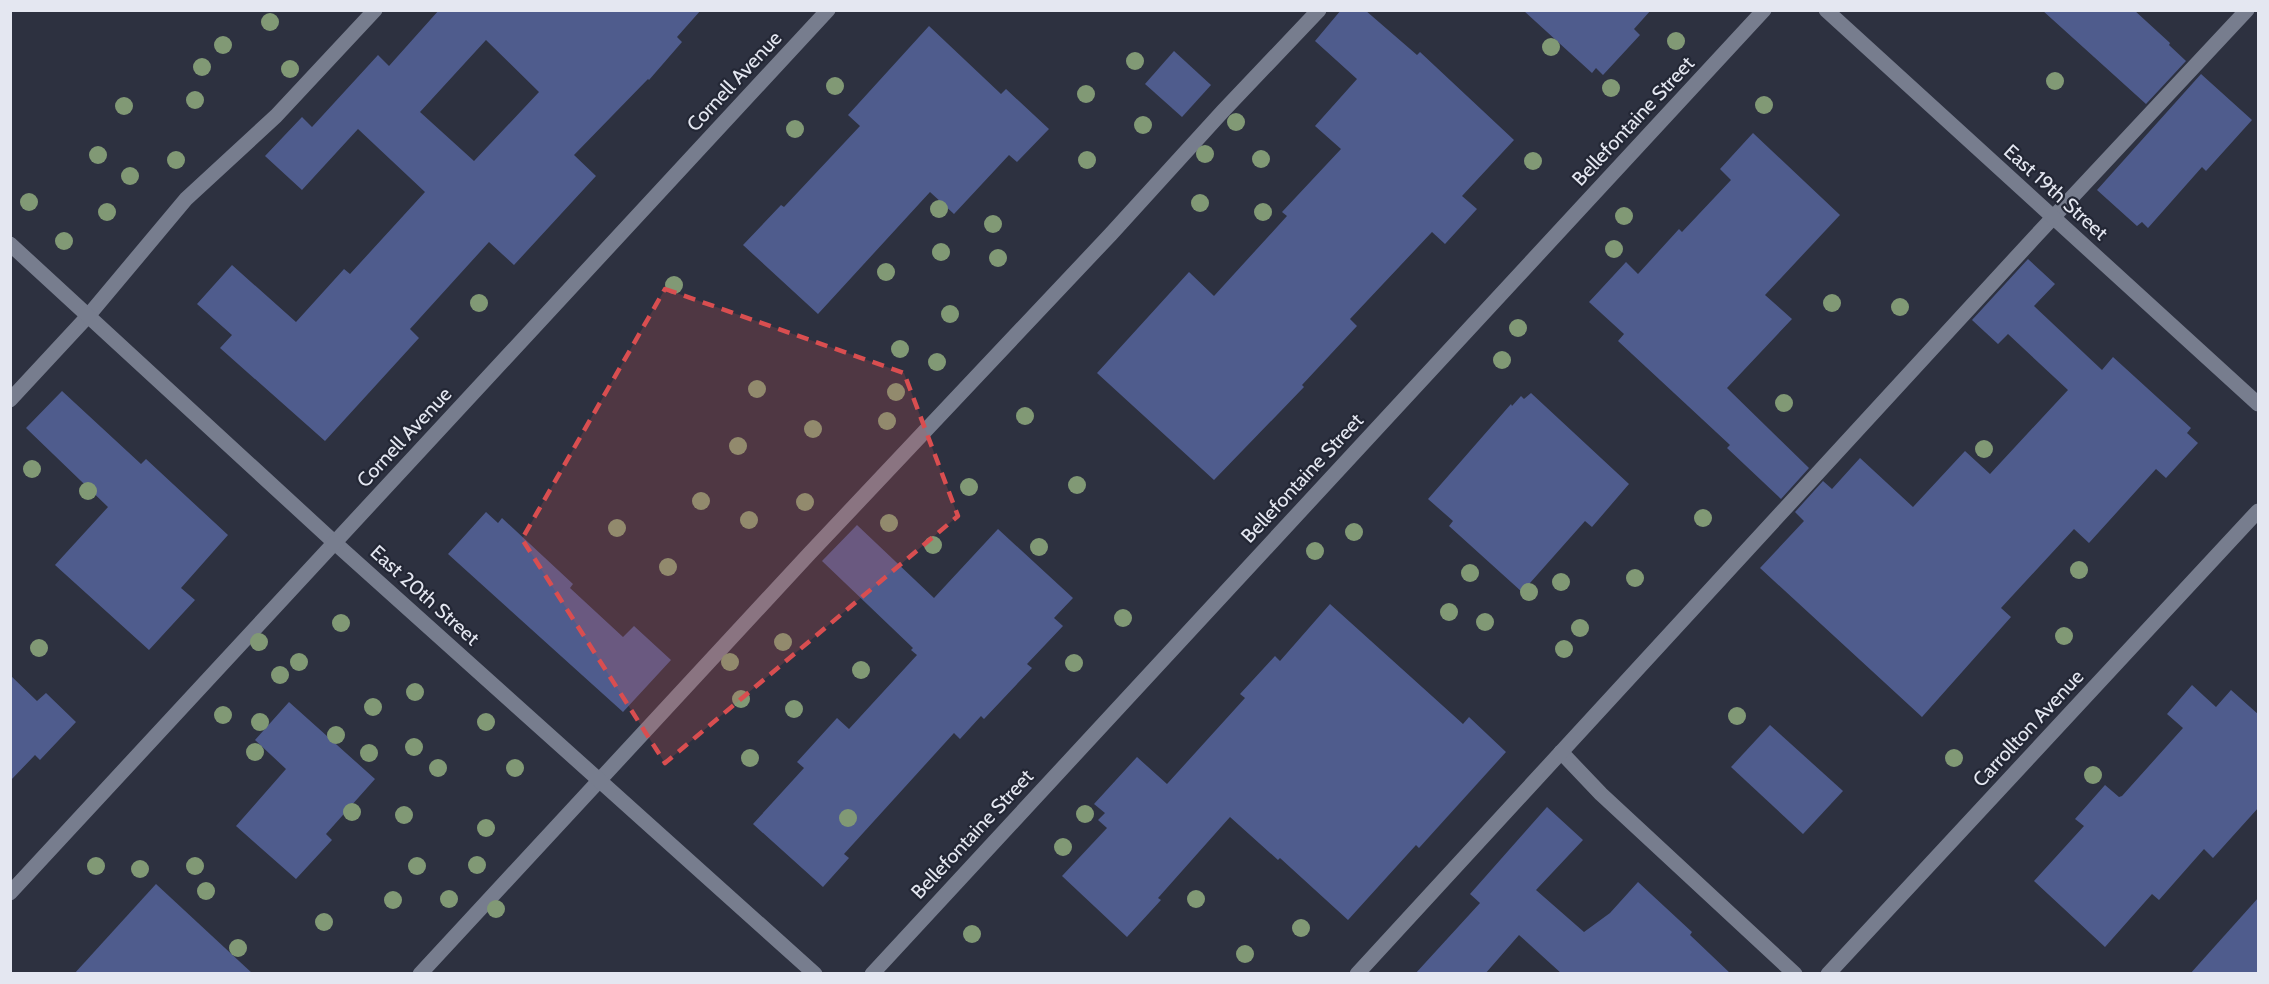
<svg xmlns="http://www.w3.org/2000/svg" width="2269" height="984" font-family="Cabin,sans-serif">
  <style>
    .building { fill: #4f5c8d; fill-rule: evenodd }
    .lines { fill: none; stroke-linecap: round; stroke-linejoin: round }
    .lane { stroke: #777d8e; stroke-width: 15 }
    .street { stroke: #777d8e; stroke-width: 15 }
    .tree { fill: #819975 }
    .marked { fill: #d94e50; fill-opacity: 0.2; stroke: #d94e50; stroke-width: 4.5; stroke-dasharray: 12 8; stroke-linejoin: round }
    .labels { text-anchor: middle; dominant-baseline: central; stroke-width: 4.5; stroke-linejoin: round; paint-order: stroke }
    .street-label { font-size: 20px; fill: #e4e7f1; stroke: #232735 }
  </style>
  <rect width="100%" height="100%" fill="#2d3140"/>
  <!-- building -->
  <g class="building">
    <path d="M 439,10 L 701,10 L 677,37 L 682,42 L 649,80 L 648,79 L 574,155 L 596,176 L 514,265 L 489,242 L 410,329 L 419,338 L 325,441 L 220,348 L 232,335 L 197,304 L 232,265 L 296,322 L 344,269 L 350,274 L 425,192 L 358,129 L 302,190 L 265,156 L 302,117 L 312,127 L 378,55 L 389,66 ZM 486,40 L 539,92 L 474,161 L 420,112 Z"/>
    <path d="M 1341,10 L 1365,10 L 1417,55 L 1420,52 L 1514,140 L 1462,196 L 1477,209 L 1445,244 L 1432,232 L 1350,319 L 1357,326 L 1302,385 L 1304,387 L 1214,480 L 1097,373 L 1189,272 L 1214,296 L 1287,216 L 1282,212 L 1341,149 L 1315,126 L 1357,79 L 1315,41 Z"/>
    <path d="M 1523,10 L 1651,10 L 1634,29 L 1640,35 L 1603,75 L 1596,68 L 1592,73 Z"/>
    <path d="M 2042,10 L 2134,10 L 2170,43 L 2169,45 L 2186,61 L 2146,104 Z"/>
    <path d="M 929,26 L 1001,94 L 1006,89 L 1049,129 L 1017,162 L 1009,155 L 954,214 L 930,192 L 818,314 L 743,245 L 781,205 L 784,207 L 860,126 L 848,115 Z"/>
    <path d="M 1174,51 L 1211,85 L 1182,117 L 1145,84 Z"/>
    <path d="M 2201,74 L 2252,120 L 2206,171 L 2202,167 L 2148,228 L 2142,222 L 2137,226 L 2097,190 Z"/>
    <path d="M 1753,133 L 1840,215 L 1765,295 L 1792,319 L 1727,388 L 1809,468 L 1781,499 L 1727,448 L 1730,445 L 1618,341 L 1624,334 L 1589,302 L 1626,262 L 1638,274 L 1679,229 L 1682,232 L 1731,180 L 1720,169 Z"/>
    <path d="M 2028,259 L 2055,284 L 2034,306 L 2102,370 L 2113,357 L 2191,428 L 2187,433 L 2198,443 L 2166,478 L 2156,469 L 2089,543 L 2074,529 L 2001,608 L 2011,617 L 1922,717 L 1760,568 L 1804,521 L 1795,512 L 1823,481 L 1832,489 L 1860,458 L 1913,507 L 1965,451 L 1990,474 L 2068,390 L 2008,334 L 1998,344 L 1972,320 Z"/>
    <path d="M 62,391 L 141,464 L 146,459 L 228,535 L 181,588 L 195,600 L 149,650 L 55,565 L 108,507 L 26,428 Z"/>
    <path d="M 1531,393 L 1629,484 L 1592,527 L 1585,521 L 1522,592 L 1449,526 L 1453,521 L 1428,499 L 1511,404 L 1512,406 L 1521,396 L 1524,399 Z"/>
    <path d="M 486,512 L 498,523 L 502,518 L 573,584 L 570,588 L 623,637 L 634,626 L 671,660 L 623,712 L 448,554 Z"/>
    <path d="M 857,525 L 934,598 L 998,529 L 1073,598 L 1054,618 L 1063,626 L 1027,664 L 1032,668 L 984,719 L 981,716 L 960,739 L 954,733 L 844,854 L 849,858 L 823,887 L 753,824 L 804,768 L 797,762 L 837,718 L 849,729 L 917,655 L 911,650 L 913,648 L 822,561 Z"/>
    <path d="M 1330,604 L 1463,724 L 1469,717 L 1506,752 L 1419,848 L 1416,845 L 1348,920 L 1280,858 L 1278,860 L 1230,817 L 1158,898 L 1161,900 L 1127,937 L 1062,876 L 1107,828 L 1098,820 L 1105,813 L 1094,804 L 1137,757 L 1167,784 L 1245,698 L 1240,694 L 1275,656 L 1280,661 Z"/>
    <path d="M 10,675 L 37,701 L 46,693 L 76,722 L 40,760 L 35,755 L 10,781 Z"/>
    <path d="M 2192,685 L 2216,707 L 2231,690 L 2259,715 L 2259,807 L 2213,858 L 2204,849 L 2159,900 L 2152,894 L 2105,947 L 2034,881 L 2084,826 L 2075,819 L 2105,785 L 2119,797 L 2122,796 L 2183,728 L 2167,714 Z"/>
    <path d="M 289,702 L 375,779 L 326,834 L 332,840 L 296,879 L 236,826 L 286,769 L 255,740 Z"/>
    <path d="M 1770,725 L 1843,791 L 1803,834 L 1731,767 Z"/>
    <path d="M 1547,807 L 1583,840 L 1536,890 L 1584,932 L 1610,913 L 1638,882 L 1692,932 L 1690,935 L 1731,974 L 1562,974 L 1519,935 L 1485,974 L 1415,974 L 1480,903 L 1470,894 Z"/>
    <path d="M 156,884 L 253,974 L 74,974 Z"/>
    <path d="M 2259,897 L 2259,974 L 2190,974 Z"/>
  </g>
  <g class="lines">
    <!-- lane -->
    <g class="lane">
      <path d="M 10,400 L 88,316 L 186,199 L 276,116 L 375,10"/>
      <path d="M 1561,752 L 1601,794 L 1795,974"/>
      <path d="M 420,974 L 809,554 L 1111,234 L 1223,111 L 1319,10"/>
      <path d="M 1357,974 L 2033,239 L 2247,10"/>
    </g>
    <!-- street -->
    <g class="street">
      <path d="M 1826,10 L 2258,404"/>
      <path d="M 10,244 L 335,543 L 815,974"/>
      <path d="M 10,893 L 828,10"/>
      <path d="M 872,974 L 1764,10"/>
      <path d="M 1828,974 L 2258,511"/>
    </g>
  </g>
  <!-- trees -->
  <g class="tree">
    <circle cx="270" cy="22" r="9"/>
    <circle cx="1676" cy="41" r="9"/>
    <circle cx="223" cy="45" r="9"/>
    <circle cx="1551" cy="47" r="9"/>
    <circle cx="1135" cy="61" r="9"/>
    <circle cx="202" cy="67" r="9"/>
    <circle cx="290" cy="69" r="9"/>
    <circle cx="2055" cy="81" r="9"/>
    <circle cx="835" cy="86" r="9"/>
    <circle cx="1611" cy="88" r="9"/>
    <circle cx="1086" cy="94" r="9"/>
    <circle cx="195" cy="100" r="9"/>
    <circle cx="1764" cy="105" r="9"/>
    <circle cx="124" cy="106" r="9"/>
    <circle cx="1236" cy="122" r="9"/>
    <circle cx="1143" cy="125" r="9"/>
    <circle cx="795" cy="129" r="9"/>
    <circle cx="1205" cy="154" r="9"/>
    <circle cx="98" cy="155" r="9"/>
    <circle cx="1261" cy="159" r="9"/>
    <circle cx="176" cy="160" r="9"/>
    <circle cx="1087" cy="160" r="9"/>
    <circle cx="1533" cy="161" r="9"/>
    <circle cx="130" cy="176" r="9"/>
    <circle cx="29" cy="202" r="9"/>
    <circle cx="1200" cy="203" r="9"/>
    <circle cx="939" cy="209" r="9"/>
    <circle cx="107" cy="212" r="9"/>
    <circle cx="1263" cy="212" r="9"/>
    <circle cx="1624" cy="216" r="9"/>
    <circle cx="993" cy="224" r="9"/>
    <circle cx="64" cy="241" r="9"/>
    <circle cx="1614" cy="249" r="9"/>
    <circle cx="941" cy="252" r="9"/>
    <circle cx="998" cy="258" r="9"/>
    <circle cx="886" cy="272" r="9"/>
    <circle cx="674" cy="285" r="9"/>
    <circle cx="479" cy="303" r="9"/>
    <circle cx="1832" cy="303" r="9"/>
    <circle cx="1900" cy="307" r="9"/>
    <circle cx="950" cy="314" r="9"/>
    <circle cx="1518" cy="328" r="9"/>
    <circle cx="900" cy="349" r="9"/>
    <circle cx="1502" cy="360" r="9"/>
    <circle cx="937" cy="362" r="9"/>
    <circle cx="757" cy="389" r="9"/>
    <circle cx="896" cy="392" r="9"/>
    <circle cx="1784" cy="403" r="9"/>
    <circle cx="1025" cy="416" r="9"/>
    <circle cx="887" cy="421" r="9"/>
    <circle cx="813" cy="429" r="9"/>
    <circle cx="738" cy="446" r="9"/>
    <circle cx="1984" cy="449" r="9"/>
    <circle cx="32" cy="469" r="9"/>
    <circle cx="1077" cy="485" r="9"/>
    <circle cx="969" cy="487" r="9"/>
    <circle cx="88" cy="491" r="9"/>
    <circle cx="701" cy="501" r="9"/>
    <circle cx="805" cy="502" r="9"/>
    <circle cx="1703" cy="518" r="9"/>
    <circle cx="749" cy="520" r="9"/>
    <circle cx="889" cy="523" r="9"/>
    <circle cx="617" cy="528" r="9"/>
    <circle cx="1354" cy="532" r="9"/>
    <circle cx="933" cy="545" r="9"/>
    <circle cx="1039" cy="547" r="9"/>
    <circle cx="1315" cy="551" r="9"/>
    <circle cx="668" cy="567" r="9"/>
    <circle cx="2079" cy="570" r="9"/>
    <circle cx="1470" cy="573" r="9"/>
    <circle cx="1635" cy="578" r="9"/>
    <circle cx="1561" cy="582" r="9"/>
    <circle cx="1529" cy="592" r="9"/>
    <circle cx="1449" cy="612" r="9"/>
    <circle cx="1123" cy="618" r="9"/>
    <circle cx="1485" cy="622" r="9"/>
    <circle cx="341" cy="623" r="9"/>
    <circle cx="1580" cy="628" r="9"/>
    <circle cx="2064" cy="636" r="9"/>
    <circle cx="259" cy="642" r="9"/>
    <circle cx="783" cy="642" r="9"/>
    <circle cx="39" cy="648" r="9"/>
    <circle cx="1564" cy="649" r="9"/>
    <circle cx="299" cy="662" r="9"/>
    <circle cx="730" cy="662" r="9"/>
    <circle cx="1074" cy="663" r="9"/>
    <circle cx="861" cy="670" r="9"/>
    <circle cx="280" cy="675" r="9"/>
    <circle cx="415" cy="692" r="9"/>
    <circle cx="741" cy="699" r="9"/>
    <circle cx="373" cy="707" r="9"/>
    <circle cx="794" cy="709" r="9"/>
    <circle cx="223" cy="715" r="9"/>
    <circle cx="1737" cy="716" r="9"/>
    <circle cx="260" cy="722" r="9"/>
    <circle cx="486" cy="722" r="9"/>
    <circle cx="336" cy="735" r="9"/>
    <circle cx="414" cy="747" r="9"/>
    <circle cx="255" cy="752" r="9"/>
    <circle cx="369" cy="753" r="9"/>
    <circle cx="750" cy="758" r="9"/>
    <circle cx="1954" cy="758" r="9"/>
    <circle cx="438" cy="768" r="9"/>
    <circle cx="515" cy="768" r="9"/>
    <circle cx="2093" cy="775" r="9"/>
    <circle cx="352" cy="812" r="9"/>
    <circle cx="1085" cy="814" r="9"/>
    <circle cx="404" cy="815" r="9"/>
    <circle cx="848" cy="818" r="9"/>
    <circle cx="486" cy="828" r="9"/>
    <circle cx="1063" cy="847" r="9"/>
    <circle cx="477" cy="865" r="9"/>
    <circle cx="96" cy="866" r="9"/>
    <circle cx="195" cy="866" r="9"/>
    <circle cx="417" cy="866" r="9"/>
    <circle cx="140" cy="869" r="9"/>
    <circle cx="206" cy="891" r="9"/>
    <circle cx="449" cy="899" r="9"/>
    <circle cx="1196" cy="899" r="9"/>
    <circle cx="393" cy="900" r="9"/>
    <circle cx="496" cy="909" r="9"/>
    <circle cx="324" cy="922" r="9"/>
    <circle cx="1301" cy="928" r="9"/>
    <circle cx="972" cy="934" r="9"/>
    <circle cx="238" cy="948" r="9"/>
    <circle cx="1245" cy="954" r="9"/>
  </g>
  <!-- marked area -->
  <path class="marked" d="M 665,289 L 904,373 L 958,516 L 665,763 L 522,539 Z"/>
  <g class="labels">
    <!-- street labels -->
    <g class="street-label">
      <text transform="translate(734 81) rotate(-47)">Cornell Avenue</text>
      <text transform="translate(1633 121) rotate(-47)">Bellefontaine Street</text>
      <text transform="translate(2056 192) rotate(42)">East 19th Street</text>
      <text transform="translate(404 437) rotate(-47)">Cornell Avenue</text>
      <text transform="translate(1302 478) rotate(-47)">Bellefontaine Street</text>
      <text transform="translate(425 595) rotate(42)">East 20th Street</text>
      <text transform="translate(2028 728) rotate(-47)">Carrollton Avenue</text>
      <text transform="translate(972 834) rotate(-47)">Bellefontaine Street</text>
    </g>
  </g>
  <!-- border -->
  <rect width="2269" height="984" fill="none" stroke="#e4e7f1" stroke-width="24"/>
</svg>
